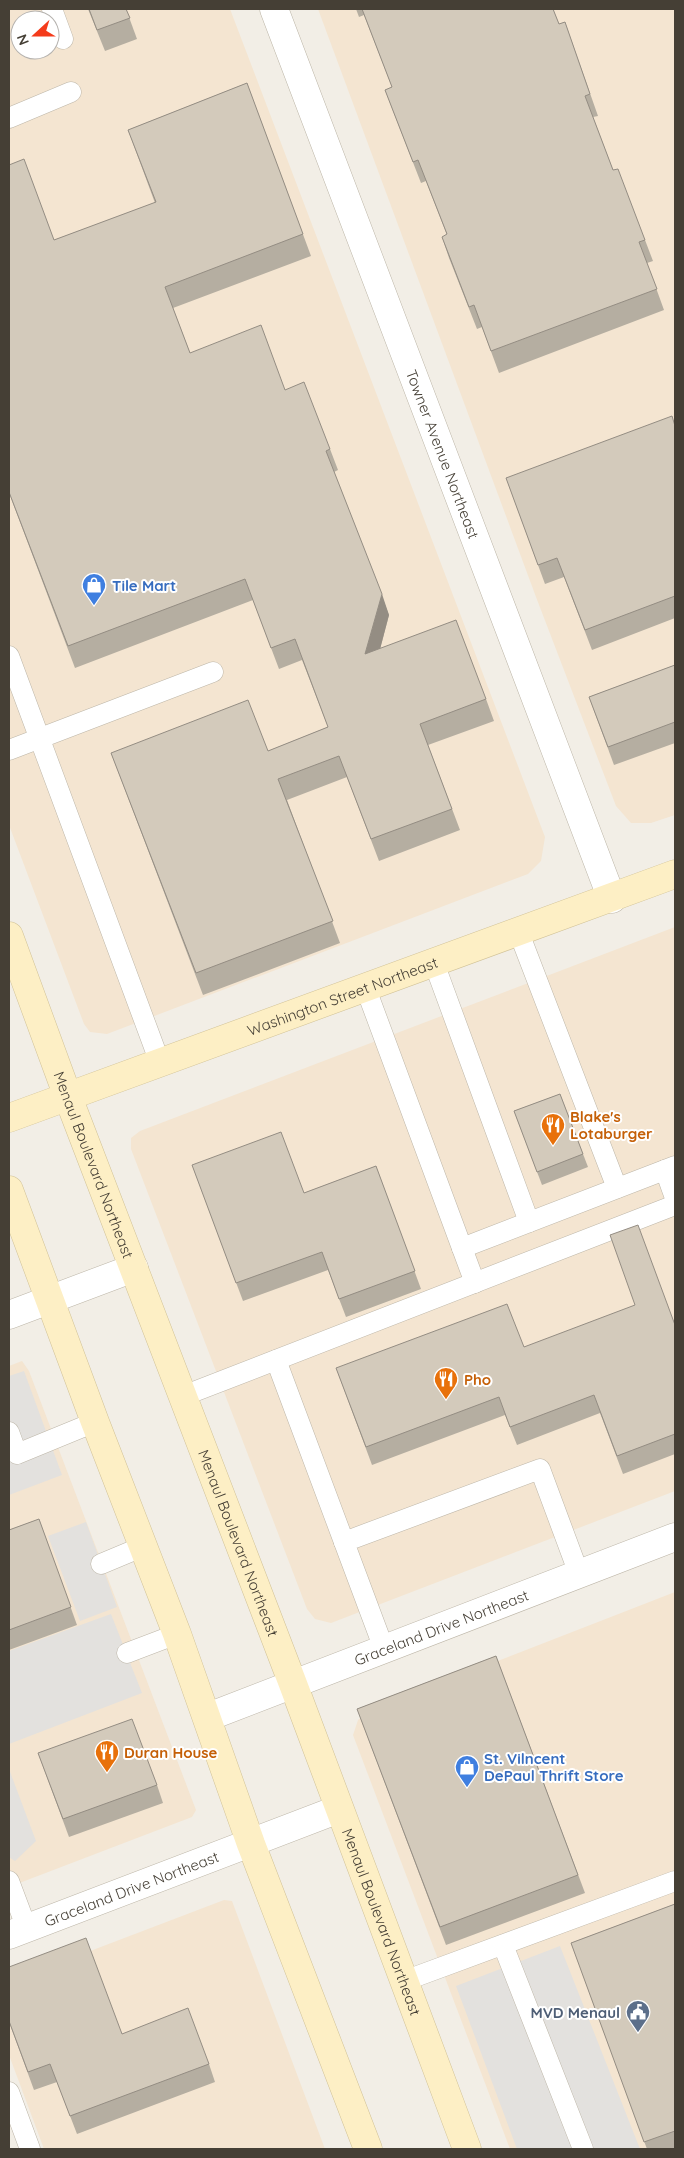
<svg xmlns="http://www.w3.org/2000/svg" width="684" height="2158" font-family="Quicksand,sans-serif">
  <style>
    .commercial { fill: #f4e5d1; fill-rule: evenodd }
    .parking { fill: #e3e1de }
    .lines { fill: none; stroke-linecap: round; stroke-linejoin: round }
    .lane-casing { stroke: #bdb6a8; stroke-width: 21 }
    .street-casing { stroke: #bdb6a8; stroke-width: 29 }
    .secondary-casing { stroke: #d1c297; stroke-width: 29 }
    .lane { stroke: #fff; stroke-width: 20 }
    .street { stroke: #fff; stroke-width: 28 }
    .secondary { stroke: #fdefc5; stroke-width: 28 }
    .wall { fill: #b5aea1 }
    .shaded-wall { fill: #948d83 }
    .building { fill: #d3cabb; stroke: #948d83 }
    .labels { text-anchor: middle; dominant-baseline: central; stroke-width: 4; stroke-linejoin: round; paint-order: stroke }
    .street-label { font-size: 15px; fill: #453f35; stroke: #fff }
    .shop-label { font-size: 15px; font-weight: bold; fill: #366cbe; stroke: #fff; text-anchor: start }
    .food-label { font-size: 15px; font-weight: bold; fill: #c56008; stroke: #fff; text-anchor: start }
    .service-label { font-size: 15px; font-weight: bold; fill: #4e5e75; stroke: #fff; text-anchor: end }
  </style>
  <rect width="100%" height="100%" fill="#f2eee6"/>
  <!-- commercial -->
  <g class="commercial">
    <path d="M 9,9 L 230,9 L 545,837 L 541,861 L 528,874 L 107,1034 L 90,1032 L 84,1024 L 9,825 ZM 20,20 L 50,20 L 50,50 L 20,50 Z"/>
    <path d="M 318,9 L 675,9 L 675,815 L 651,823 L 631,823 L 616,806 L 536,597 Z"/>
    <path d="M 675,927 L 675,1491 L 331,1623 L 315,1619 L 307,1609 L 131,1149 L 131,1138 L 140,1131 Z"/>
    <path d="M 22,1361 L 29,1371 L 196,1810 L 192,1817 L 9,1887 L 9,1366 Z"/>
    <path d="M 675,1592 L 675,2149 L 510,2149 L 353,1735 L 358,1720 L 369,1711 Z"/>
    <path d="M 224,1900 L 232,1901 L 325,2149 L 44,2149 L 9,2055 L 9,1982 Z"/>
  </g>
  <!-- parking -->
  <g class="parking">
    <path d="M 24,1371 L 62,1475 L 9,1495 L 9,1376 Z"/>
    <path d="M 86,1522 L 117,1607 L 80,1621 L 48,1536 Z"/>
    <path d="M 111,1614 L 142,1693 L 9,1744 L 9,1651 Z"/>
    <path d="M 9,1769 L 36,1841 L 15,1861 L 9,1857 Z"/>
    <path d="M 560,1946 L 640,2149 L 517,2149 L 456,1986 Z"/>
  </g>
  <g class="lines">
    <!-- lane casing -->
    <g class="lane-casing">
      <g id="lane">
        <path d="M 52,9 L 63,39"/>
        <path d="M 9,118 L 71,92"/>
        <path d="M 9,656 L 160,1063"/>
        <path d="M 9,750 L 213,672"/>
        <path d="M 519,933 L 617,1188"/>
        <path d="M 434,963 L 529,1222"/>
        <path d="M 366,989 L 462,1248 L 675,1166"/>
        <path d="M 665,1170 L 675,1198"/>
        <path d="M 462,1248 L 475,1283"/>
        <path d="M 276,1360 L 344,1542"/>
        <path d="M 183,1396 L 675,1205"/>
        <path d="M 9,1432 L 17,1454 L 95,1422"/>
        <path d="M 101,1564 L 144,1546"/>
        <path d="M 384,1649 L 344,1542 L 540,1469 L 579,1574"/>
        <path d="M 127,1653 L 177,1634"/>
        <path d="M 9,1881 L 27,1929"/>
        <path d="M 503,1945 L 583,2149"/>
        <path d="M 404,1981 L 675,1881"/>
        <path d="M 9,2092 L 30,2149"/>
      </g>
    </g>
    <!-- street casing -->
    <g class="street-casing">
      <g id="street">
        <path id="s1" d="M 274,9 L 612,899"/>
        <path d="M 9,1315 L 134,1268"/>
        <path id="s2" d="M 208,1717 L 675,1537"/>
        <path id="s3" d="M 9,1935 L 339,1809"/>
      </g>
    </g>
    <!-- secondary casing -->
    <g class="secondary-casing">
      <g id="secondary">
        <path id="s4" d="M 9,936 L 68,1097 L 293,1684 L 467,2149"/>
        <path id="s5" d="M 9,1118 L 675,874"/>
        <path d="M 9,1190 L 95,1422 L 177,1634 L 251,1844 L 368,2149"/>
      </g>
    </g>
    <!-- lane -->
    <use href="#lane" class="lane"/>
    <!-- street -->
    <use href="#street" class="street"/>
    <!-- secondary -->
    <use href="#secondary" class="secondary"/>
  </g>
  <!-- wall -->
  <g class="wall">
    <path d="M 88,9 L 126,9 L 137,39 L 105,51 Z"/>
    <path d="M 356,9 L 553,9 L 559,24 L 565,22 L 598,116 L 593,117 L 613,170 L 645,240 L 653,261 L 647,263 L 664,310 L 499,373 L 482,327 L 477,329 L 449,258 L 442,237 L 447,235 L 426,181 L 421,183 L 393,111 L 385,90 L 392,87 L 364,15 L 359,17 Z"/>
    <path d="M 247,83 L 311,256 L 173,308 L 190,353 L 285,390 L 330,449 L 338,470 L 334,472 L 389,615 L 380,649 L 486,699 L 494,721 L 428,745 L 460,830 L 379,861 L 347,777 L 287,800 L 340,943 L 203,995 L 111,753 L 268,751 L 328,727 L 302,660 L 279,669 L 253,600 L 75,668 L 9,493 L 54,240 L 155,203 L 128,130 Z"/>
    <path d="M 675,426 L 675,618 L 592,650 L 564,577 L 545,584 L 506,478 Z"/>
    <path d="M 675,665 L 675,743 L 614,765 L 589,697 Z"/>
    <path d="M 560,1094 L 588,1167 L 542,1185 L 514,1111 Z"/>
    <path d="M 192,1165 L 304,1193 L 376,1166 L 421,1289 L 346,1317 L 328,1270 L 243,1301 Z"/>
    <path d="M 675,1325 L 675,1454 L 623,1474 L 600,1413 L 517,1445 L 505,1415 L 372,1465 L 336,1368 L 524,1347 Z"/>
    <path d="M 39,1519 L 77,1625 L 9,1650 L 9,1530 Z"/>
    <path d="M 496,1656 L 585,1893 L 446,1945 L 357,1709 Z"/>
    <path d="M 38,1753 L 157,1785 L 163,1803 L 69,1837 Z"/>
    <path d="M 675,1904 L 675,2149 L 647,2149 L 571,1943 Z"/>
    <path d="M 9,2022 L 122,2034 L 209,2064 L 215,2082 L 77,2134 L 57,2082 L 34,2090 Z"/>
  </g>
  <!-- shaded-wall -->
  <path class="shaded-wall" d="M 382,594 L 389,615 L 373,676 L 365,654 Z"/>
  <!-- building -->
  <g class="building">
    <path d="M 89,9 L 126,9 L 130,18 L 97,30 Z"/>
    <path d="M 362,9 L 553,9 L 559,24 L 565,22 L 590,94 L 585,96 L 613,170 L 618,169 L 645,240 L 639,242 L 657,289 L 491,351 L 474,305 L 469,307 L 442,237 L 447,234 L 418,160 L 413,162 L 385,90 L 392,87 Z"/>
    <path d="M 247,83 L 303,234 L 165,287 L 190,353 L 261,325 L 285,390 L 304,382 L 330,449 L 326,451 L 382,594 L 365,654 L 456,620 L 486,699 L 420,724 L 452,809 L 371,839 L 339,756 L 278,779 L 333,921 L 196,973 L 111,753 L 248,700 L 268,751 L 328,727 L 295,639 L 271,648 L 245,579 L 68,646 L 9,492 L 9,165 L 24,159 L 54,240 L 156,202 L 128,130 Z"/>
    <path d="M 672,416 L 675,426 L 675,596 L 585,630 L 557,558 L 538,565 L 506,478 Z"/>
    <path d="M 675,665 L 675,722 L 608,747 L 589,697 Z"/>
    <path d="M 560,1094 L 583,1154 L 537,1172 L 514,1111 Z"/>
    <path d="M 281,1132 L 304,1193 L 376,1166 L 415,1271 L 339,1299 L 322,1252 L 236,1283 L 192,1165 Z"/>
    <path d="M 638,1225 L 675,1325 L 675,1434 L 617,1456 L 594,1395 L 510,1427 L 499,1397 L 366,1447 L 336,1368 L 507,1304 L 524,1347 L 635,1305 L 610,1235 Z"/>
    <path d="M 39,1519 L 71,1607 L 9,1630 L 9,1530 Z"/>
    <path d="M 496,1656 L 578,1875 L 440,1927 L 357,1709 Z"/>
    <path d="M 132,1719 L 157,1785 L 63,1819 L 38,1753 Z"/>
    <path d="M 675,1904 L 675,2131 L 644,2142 L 571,1943 Z"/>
    <path d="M 86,1938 L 122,2034 L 188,2008 L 209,2064 L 70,2116 L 50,2064 L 28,2072 L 9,2021 L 9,1967 Z"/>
  </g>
  <!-- icons -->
  <defs>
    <g id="shop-pin" transform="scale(1.25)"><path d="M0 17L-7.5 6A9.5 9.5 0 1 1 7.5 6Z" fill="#3f7fe0" stroke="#fff"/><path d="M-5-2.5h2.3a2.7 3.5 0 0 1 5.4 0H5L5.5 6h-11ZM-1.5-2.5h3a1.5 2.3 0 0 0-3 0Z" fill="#fff"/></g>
    <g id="restaurant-pin" transform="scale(1.25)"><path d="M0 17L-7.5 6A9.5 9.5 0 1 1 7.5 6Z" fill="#e8710a" stroke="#fff"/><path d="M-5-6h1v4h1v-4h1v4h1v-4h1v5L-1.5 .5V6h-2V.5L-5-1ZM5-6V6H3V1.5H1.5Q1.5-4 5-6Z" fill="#fff"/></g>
    <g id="civic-pin" transform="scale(1.25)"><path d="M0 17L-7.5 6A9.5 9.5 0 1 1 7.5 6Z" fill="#5c6f8a" stroke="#fff"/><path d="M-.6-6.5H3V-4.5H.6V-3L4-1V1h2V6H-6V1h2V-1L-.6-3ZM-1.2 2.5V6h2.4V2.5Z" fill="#fff"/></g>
  </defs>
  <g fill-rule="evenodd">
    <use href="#shop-pin" x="94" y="585"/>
    <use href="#restaurant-pin" x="553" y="1125"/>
    <use href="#restaurant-pin" x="446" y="1379"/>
    <use href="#restaurant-pin" x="107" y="1752"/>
    <use href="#shop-pin" x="467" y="1767"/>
    <use href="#civic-pin" x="638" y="2012"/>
  </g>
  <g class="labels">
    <!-- street labels -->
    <g class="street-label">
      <text stroke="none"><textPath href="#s1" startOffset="476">Towner Avenue Northeast</textPath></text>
      <text stroke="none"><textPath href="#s5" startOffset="355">Washington Street Northeast</textPath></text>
      <text stroke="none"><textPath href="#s4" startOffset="244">Menaul Boulevard Northeast</textPath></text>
      <text stroke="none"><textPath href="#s4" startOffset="649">Menaul Boulevard Northeast</textPath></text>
      <text stroke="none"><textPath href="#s2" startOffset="250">Graceland Drive Northeast</textPath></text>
      <text stroke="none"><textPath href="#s3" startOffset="131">Graceland Drive Northeast</textPath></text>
      <text stroke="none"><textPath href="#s4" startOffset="1054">Menaul Boulevard Northeast</textPath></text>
    </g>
    <!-- shop labels -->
    <g class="shop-label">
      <text x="112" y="585">Tile Mart</text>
      <text x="484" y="1758">St. Vilncent<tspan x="484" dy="17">DePaul Thrift Store</tspan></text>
    </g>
    <!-- food labels -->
    <g class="food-label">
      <text x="570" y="1116">Blake's<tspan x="570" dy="17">Lotaburger</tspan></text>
      <text x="464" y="1379">Pho</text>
      <text x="124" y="1752">Duran House</text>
    </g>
    <!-- service labels -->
    <g class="service-label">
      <text x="620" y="2012">MVD Menaul</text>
    </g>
  </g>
  <!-- border -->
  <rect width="684" height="2158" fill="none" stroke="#453f35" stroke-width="20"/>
  <!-- north arrow -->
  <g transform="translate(35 35) rotate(249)"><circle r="24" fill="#ffffff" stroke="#b5b2ae"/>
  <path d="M0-4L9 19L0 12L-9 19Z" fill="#f43b1b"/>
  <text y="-8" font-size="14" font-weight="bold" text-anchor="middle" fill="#453f35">N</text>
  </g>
</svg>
